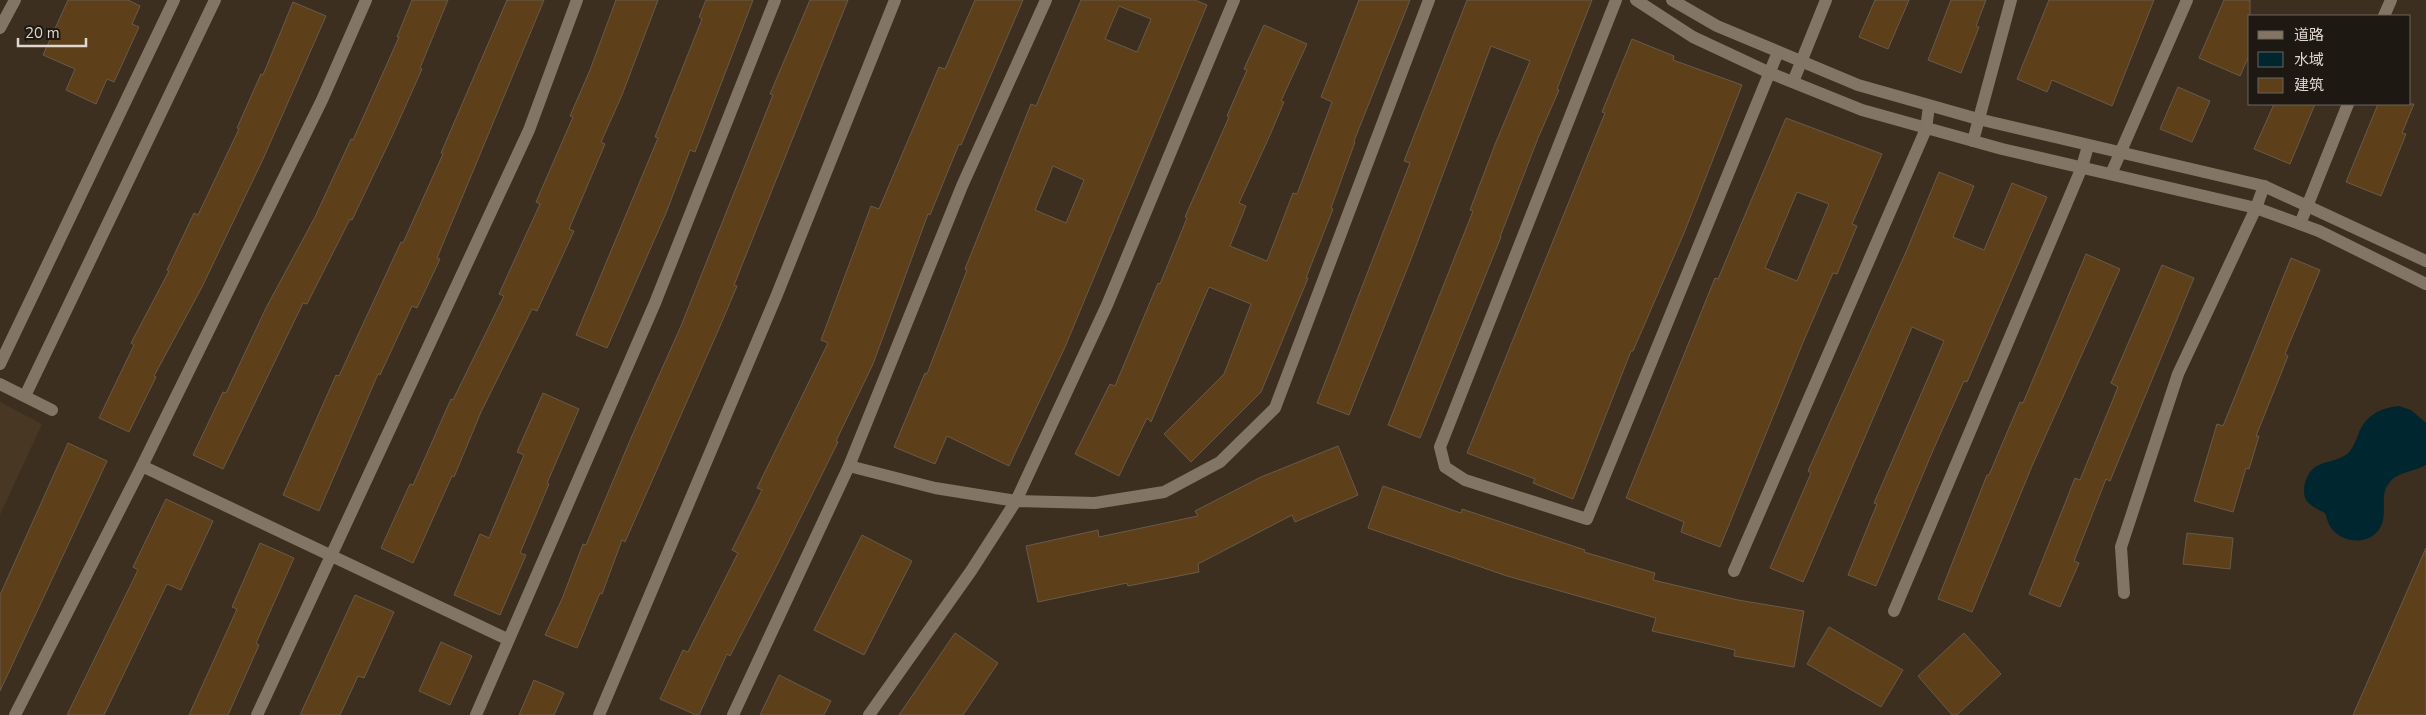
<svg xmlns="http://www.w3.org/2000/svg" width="2426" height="715" font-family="'Nunito Sans','Noto Sans SC',sans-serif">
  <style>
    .built { fill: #483723 }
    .water { fill: #00272f }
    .building { fill: #5d401a; stroke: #685a4a; fill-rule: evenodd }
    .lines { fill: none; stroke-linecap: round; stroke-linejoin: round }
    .street { stroke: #837564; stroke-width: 12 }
  </style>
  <rect width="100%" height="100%" fill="#3c2f20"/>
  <!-- built -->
  <path class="built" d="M 0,402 L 42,424 L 0,515 Z"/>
  <!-- water -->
  <path class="water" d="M 2399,406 L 2411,410 L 2426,423 L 2426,465 C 2414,472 2397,472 2389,483 C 2378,496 2390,516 2378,531 C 2365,546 2342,542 2331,528 C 2328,524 2327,518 2325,513 C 2319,510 2310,506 2306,500 C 2301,490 2306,474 2314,468 C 2324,460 2340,462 2349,452 C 2353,448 2356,440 2358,435 C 2365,416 2379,408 2399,406 Z"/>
  <!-- building -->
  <g class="building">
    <path d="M 68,0 L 128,0 L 140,6 L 132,24 L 139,27 L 114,82 L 107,79 L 96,104 L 66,90 L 75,69 L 43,55 Z"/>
    <path d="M 412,0 L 448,0 L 420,68 L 422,69 L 393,134 L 352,220 L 350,219 L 307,304 L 303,303 L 223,469 L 193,455 L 223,392 L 226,393 L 266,308 L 315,217 L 351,139 L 353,140 L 399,37 L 397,37 Z"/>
    <path d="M 507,0 L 544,0 L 437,258 L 440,259 L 417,308 L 412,306 L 380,375 L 378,374 L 319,511 L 283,495 L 336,375 L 339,376 L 401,242 L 403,243 L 443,154 L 441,153 Z"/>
    <path d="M 616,0 L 658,0 L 622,95 L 601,142 L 605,144 L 569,229 L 574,231 L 537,311 L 532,309 L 481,412 L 454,477 L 452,476 L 413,563 L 381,548 L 410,484 L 413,485 L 451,399 L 453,400 L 504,296 L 499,294 L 540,204 L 536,202 L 573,117 L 570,116 L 590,70 Z"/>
    <path d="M 706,0 L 753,0 L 695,152 L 690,150 L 666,213 L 607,348 L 576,335 L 658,138 L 655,137 L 702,19 L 699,17 Z"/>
    <path d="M 810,0 L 848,0 L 734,285 L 737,286 L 721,324 L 625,542 L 622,540 L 602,594 L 600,593 L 577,648 L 545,635 L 562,599 L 583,544 L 586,545 L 631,438 L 681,326 L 773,95 L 770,94 Z"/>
    <path d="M 975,0 L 1023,0 L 961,145 L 959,144 L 930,215 L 928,214 L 873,364 L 836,441 L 838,442 L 774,571 L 730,656 L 727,654 L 699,715 L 696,715 L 660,699 L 683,650 L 688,652 L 738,553 L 732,550 L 762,490 L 757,488 L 828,343 L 821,340 L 871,206 L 879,209 L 939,67 L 945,69 Z"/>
    <path d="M 1081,0 L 1195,0 L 1207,5 L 1065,347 L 1009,466 L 947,436 L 935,464 L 894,447 L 925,373 L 927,374 L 967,270 L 965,269 L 1031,104 L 1036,106 ZM 1119,6 L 1151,19 L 1137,52 L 1105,39 ZM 1053,166 L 1084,180 L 1066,223 L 1035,210 Z"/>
    <path d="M 1359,0 L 1410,0 L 1354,141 L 1355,142 L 1331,208 L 1333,209 L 1306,278 L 1308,278 L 1261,392 L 1191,462 L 1164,434 L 1224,374 L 1251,304 L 1209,287 L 1151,422 L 1147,418 L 1119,476 L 1075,454 L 1110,384 L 1115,386 L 1158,283 L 1160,284 L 1187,218 L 1185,217 L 1229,117 L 1227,116 L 1247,70 L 1244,69 L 1264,25 L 1307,44 L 1281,101 L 1284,102 L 1270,135 L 1239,203 L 1246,206 L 1230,246 L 1267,261 L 1293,193 L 1297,194 L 1332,102 L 1321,97 Z"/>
    <path d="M 1467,0 L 1592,0 L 1557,89 L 1559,90 L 1538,138 L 1500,237 L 1501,237 L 1420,438 L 1388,425 L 1473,211 L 1470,210 L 1496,142 L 1530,61 L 1491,46 L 1413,254 L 1349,415 L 1317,403 L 1410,163 L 1404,161 Z"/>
    <path d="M 1875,0 L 1909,0 L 1888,49 L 1859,37 Z"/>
    <path d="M 1951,0 L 1986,0 L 1976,26 L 1979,27 L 1961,73 L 1928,60 Z"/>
    <path d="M 2049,0 L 2154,0 L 2112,106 L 2052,80 L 2047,92 L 2017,79 Z"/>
    <path d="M 2224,0 L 2250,0 L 2250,53 L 2240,76 L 2199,58 Z"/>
    <path d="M 293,2 L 326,16 L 263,159 L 202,287 L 154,376 L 156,377 L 129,432 L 99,418 L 134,345 L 131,343 L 169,271 L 167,270 L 194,213 L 198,215 L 239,129 L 237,128 L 261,74 L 263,75 Z"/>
    <path d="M 1632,39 L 1674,56 L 1673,60 L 1742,85 L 1684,233 L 1633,351 L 1631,351 L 1573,499 L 1533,483 L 1535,479 L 1467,453 L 1605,113 L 1602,112 Z"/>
    <path d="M 2178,87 L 2210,101 L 2192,142 L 2160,129 Z"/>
    <path d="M 2274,104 L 2315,104 L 2290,164 L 2254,149 Z"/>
    <path d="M 2378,104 L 2414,104 L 2402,133 L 2406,134 L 2381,196 L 2346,182 Z"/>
    <path d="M 1786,118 L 1882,154 L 1852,224 L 1857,226 L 1837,274 L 1833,273 L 1804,340 L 1720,547 L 1681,532 L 1684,522 L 1626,498 L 1715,278 L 1718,279 ZM 1797,192 L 1829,204 L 1797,281 L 1765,268 Z"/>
    <path d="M 1939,172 L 1974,186 L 1953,237 L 1984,250 L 2012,183 L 2047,197 L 1967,382 L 1964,381 L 1934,448 L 1876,586 L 1848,575 L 1877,504 L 1874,503 L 1944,341 L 1912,327 L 1803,582 L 1770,568 L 1811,473 L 1808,471 L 1906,252 Z"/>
    <path d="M 2086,254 L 2120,269 L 2032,466 L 1972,612 L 1938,599 L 1987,475 L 1989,475 L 2020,402 L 2023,403 Z"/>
    <path d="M 2291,258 L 2320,270 L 2285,354 L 2288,356 L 2256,436 L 2259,436 L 2249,469 L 2246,468 L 2233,512 L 2194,501 L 2217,424 L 2223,426 Z"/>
    <path d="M 2162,265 L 2194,278 L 2110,481 L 2106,479 L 2074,561 L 2079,563 L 2060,607 L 2029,594 L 2075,478 L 2080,480 L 2118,387 L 2111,383 Z"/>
    <path d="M 543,393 L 579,409 L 547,483 L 549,484 L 520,553 L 526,555 L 500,615 L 454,595 L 480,534 L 489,538 L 524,455 L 517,452 Z"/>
    <path d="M 68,443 L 107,461 L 0,691 L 0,595 Z"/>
    <path d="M 1338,446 L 1358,495 L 1295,522 L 1292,515 L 1198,564 L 1199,572 L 1128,586 L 1127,583 L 1038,602 L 1026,546 L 1098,530 L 1099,537 L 1198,516 L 1195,511 L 1261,477 Z"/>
    <path d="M 1383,486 L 1461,513 L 1462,509 L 1585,550 L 1584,552 L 1655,573 L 1653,580 L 1738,600 L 1804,611 L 1794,667 L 1734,656 L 1735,650 L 1652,631 L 1656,618 L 1507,576 L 1368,528 Z"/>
    <path d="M 166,499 L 213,521 L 181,590 L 167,584 L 104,715 L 67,715 L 138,570 L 133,567 Z"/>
    <path d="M 2187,533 L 2233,538 L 2230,569 L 2183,564 Z"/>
    <path d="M 862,535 L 912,561 L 864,655 L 814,630 Z"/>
    <path d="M 260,543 L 294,558 L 256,643 L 259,645 L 228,715 L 189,715 L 237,609 L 232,607 Z"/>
    <path d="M 2426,548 L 2426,715 L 2353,715 Z"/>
    <path d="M 355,595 L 394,612 L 364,678 L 358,676 L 340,715 L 300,715 Z"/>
    <path d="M 1829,627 L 1903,670 L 1881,707 L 1807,664 Z"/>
    <path d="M 955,633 L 998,663 L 963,715 L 899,715 Z"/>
    <path d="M 1964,633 L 2001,674 L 1957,715 L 1952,715 L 1918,676 Z"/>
    <path d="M 441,642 L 472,656 L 450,705 L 419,691 Z"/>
    <path d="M 779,675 L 831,701 L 824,715 L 760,715 Z"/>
    <path d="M 534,680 L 564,693 L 554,715 L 519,715 Z"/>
  </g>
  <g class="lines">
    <!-- street -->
    <g class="street">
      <path d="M 366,0 L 322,100 L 142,466 L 507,639"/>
      <path d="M 1616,0 L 1440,447 L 1445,467 L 1465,480 L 1587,519 L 1778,52"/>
      <path d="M 1636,0 L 1693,37 L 1770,73 L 1862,110 L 2002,149 L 2256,208 L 2319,231 L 2426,284"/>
      <path d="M 1672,0 L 1717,26 L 1858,85 L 1978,119 L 2264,186 L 2426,261"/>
      <path d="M 2384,16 L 2391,0"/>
      <path d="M 0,28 L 15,0"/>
      <path d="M 1793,82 L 1826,0"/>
      <path d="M 1973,141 L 2011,0"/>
      <path d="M 2111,174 L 2187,0"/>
      <path d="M 2300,224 L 2348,104"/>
      <path d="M 0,364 L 174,0"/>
      <path d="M 0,384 L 52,410"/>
      <path d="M 25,396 L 215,0"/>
      <path d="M 849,466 L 935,488 L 1016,501 L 1107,305 L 1234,0"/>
      <path d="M 1734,571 L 1926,129 L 1929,106"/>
      <path d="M 2124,593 L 2121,547 L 2178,374 L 2256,208 L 2264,186"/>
      <path d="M 1894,611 L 2082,167 L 2088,146"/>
      <path d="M 15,715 L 142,466"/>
      <path d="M 257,715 L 529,130 L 577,0"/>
      <path d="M 476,715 L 655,303 L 775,0"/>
      <path d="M 599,715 L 776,297 L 895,0"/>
      <path d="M 733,715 L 849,466 L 962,186 L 1046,0"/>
      <path d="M 869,715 L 971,571 L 1016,501 L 1095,503 L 1164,492 L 1220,462 L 1275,408 L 1429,0"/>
    </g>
  </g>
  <!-- legend -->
  <rect x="2248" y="15" width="162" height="90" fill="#1e1812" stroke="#6b645d"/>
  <rect x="2258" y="31" width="25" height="8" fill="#837564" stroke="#6b645d"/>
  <text x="2294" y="40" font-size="15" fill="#dfd7cd">道路</text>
  <rect x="2258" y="52" width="25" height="15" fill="#00272f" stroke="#6b645d"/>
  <text x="2294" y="65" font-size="15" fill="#dfd7cd">水域</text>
  <rect x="2258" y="78" width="25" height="15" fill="#5d401a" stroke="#6b645d"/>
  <text x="2294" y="90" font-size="15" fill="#dfd7cd">建筑</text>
  <!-- scale -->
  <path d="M18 38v8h68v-8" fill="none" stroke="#dfd7cd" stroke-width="2.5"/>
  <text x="25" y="38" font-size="15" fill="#dfd7cd" stroke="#1e1812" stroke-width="4" paint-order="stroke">20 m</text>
</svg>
